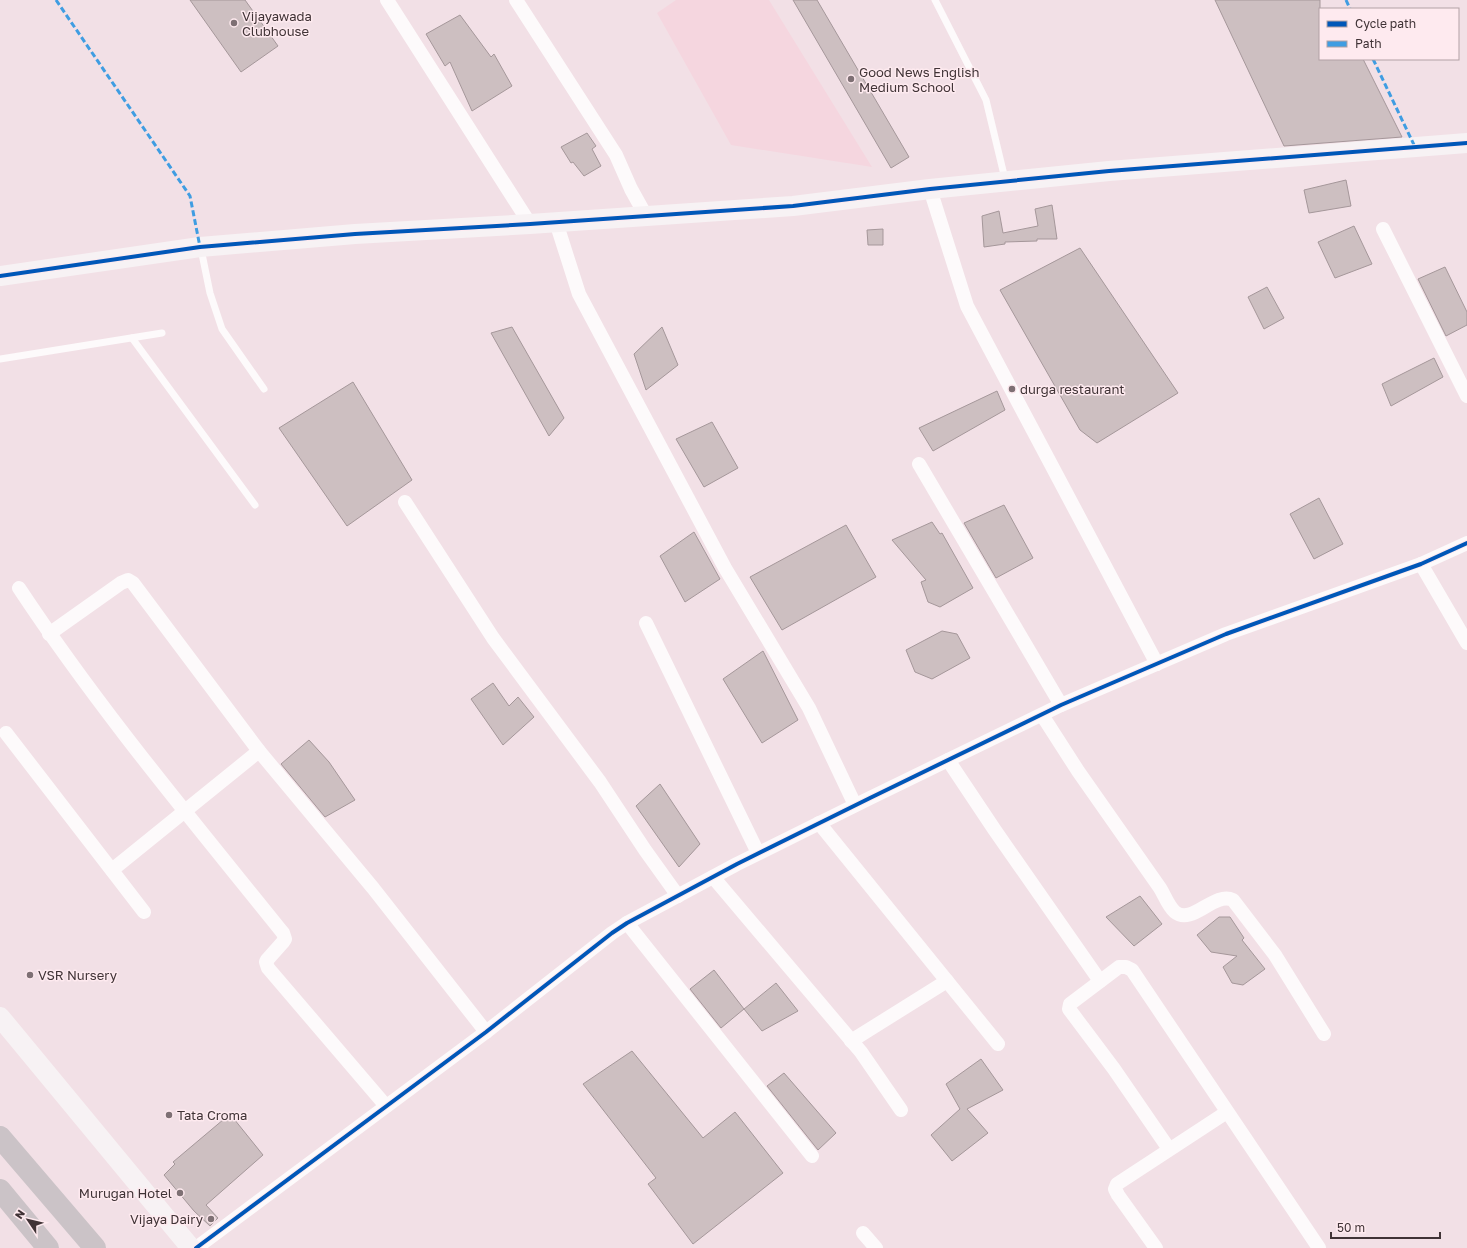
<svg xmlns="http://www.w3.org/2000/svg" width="1467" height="1248" font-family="'Golos Text',sans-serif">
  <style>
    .built { fill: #f5d6df }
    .building { fill: #cdbfc1; stroke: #a5979a }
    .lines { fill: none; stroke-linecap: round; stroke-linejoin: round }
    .lane { stroke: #fdfafb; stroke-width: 7 }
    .street { stroke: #fdfafb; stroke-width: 14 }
    .secondary { stroke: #f7f2f4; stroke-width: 20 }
    .primary { stroke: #cbc3c7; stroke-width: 22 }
    .quiet { stroke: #3f9de2; stroke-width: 3; stroke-dasharray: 6 3; stroke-linecap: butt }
    .cycleway-casing { stroke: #feeaef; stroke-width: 6 }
    .cycleway { stroke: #0057b8; stroke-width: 4 }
    .poi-dot { fill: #7e7074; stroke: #feeaef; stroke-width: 1.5 }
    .labels { text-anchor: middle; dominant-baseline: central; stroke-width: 3; stroke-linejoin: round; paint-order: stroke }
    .poi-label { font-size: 13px; fill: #403336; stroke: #feeaef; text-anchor: start }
  </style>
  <rect width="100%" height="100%" fill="#f2e0e6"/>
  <!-- built -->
  <path class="built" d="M 676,0 L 769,0 L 872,167 L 731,145 L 657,13 Z"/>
  <!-- building -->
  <g class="building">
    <path d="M 190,0 L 245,0 L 278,46 L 241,72 Z"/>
    <path d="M 793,0 L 817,0 L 909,157 L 891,168 Z"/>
    <path d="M 1215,0 L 1320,0 L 1320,59 L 1363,59 L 1402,137 L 1284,146 Z"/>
    <path d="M 460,15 L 491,57 L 494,54 L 512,86 L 472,111 L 450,62 L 445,66 L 426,34 Z"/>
    <path d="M 587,133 L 596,146 L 592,149 L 601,166 L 584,176 L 573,162 L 571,163 L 561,147 Z"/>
    <path d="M 1346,180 L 1351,206 L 1309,213 L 1304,190 Z"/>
    <path d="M 1052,205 L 1057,239 L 1037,239 L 1037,241 L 1005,242 L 1005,244 L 984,247 L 982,216 L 999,211 L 1003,233 L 1038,226 L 1035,209 Z"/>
    <path d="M 1354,226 L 1372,264 L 1335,278 L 1318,242 Z"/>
    <path d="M 883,229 L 883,245 L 868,245 L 867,230 Z"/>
    <path d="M 1080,248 L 1178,393 L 1097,443 L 1080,430 L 1000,290 Z"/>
    <path d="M 1445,267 L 1467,312 L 1467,325 L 1446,336 L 1418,279 Z"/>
    <path d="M 1267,287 L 1284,318 L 1264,329 L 1248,297 Z"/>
    <path d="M 512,327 L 564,418 L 549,436 L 491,333 Z"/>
    <path d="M 662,327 L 678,365 L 646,390 L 634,354 Z"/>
    <path d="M 1434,358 L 1443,377 L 1391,406 L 1382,384 Z"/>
    <path d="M 353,382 L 412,480 L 347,526 L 279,428 Z"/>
    <path d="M 997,391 L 1005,410 L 933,451 L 919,428 Z"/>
    <path d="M 712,422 L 738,468 L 704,487 L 676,439 Z"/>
    <path d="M 1319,498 L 1343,544 L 1314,559 L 1290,514 Z"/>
    <path d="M 1004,505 L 1033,558 L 996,578 L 964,523 Z"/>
    <path d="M 932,522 L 940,534 L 942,533 L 973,588 L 940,607 L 928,602 L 921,582 L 926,580 L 892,540 Z"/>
    <path d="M 846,525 L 876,577 L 782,630 L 750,577 Z"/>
    <path d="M 694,532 L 720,579 L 685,602 L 660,556 Z"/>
    <path d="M 942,631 L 957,634 L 970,658 L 932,679 L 915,672 L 906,650 Z"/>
    <path d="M 763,651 L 798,720 L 762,743 L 723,679 Z"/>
    <path d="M 493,683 L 509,706 L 518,697 L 534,717 L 503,745 L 471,699 Z"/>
    <path d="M 309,740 L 329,762 L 355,800 L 325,817 L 281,764 Z"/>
    <path d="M 660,784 L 700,844 L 679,867 L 636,806 Z"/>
    <path d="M 1140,896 L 1162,924 L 1134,946 L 1106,917 Z"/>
    <path d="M 1219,917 L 1230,917 L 1244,938 L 1242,940 L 1265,969 L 1243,985 L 1232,983 L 1223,967 L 1237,956 L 1211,952 L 1197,935 Z"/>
    <path d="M 714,970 L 744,1009 L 721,1028 L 690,989 Z"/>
    <path d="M 776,983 L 798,1011 L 762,1031 L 744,1009 Z"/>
    <path d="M 632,1051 L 703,1138 L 735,1112 L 783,1173 L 693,1244 L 648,1184 L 656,1178 L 583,1084 Z"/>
    <path d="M 981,1059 L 1003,1090 L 967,1109 L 988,1133 L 952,1161 L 931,1135 L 960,1109 L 946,1084 Z"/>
    <path d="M 784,1073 L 836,1133 L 818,1150 L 767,1086 Z"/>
    <path d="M 230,1114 L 263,1155 L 206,1205 L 218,1218 L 210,1226 L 194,1211 L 164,1175 L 175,1164 L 173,1162 Z"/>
  </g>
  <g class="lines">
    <!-- lane -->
    <g class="lane">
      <path d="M 935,0 L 986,100 L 1005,179"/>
      <path d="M 201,249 L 210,293 L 222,329 L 264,389"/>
      <path d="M 132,338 L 255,505"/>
      <path d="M 0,359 L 162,333"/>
    </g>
    <!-- street -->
    <g class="street">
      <path d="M 387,0 L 530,224"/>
      <path d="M 516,0 L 616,155 L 631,189 L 646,216"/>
      <path d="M 930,189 L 967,306 L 1157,664"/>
      <path d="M 556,222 L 579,294 L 725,568 L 809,708 L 855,805"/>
      <path d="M 1383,229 L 1467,396"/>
      <path d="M 919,464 L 1061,705"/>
      <path d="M 405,502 L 493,638 L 600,782 L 645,850 L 678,896"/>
      <path d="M 1421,564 L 1467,643"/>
      <path d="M 19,588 C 99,709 193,821 283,933 L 285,939 L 283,942 L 267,960 L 266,962 L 268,968 L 386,1106"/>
      <path d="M 646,623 L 758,853"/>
      <path d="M 49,634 L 121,583 L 128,580 L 133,583 L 259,751 L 373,888 L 486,1032"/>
      <path d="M 1042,715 L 1078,771 L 1160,888 C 1165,896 1168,906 1175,912 C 1192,926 1214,891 1233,900 L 1275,955 L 1324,1034"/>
      <path d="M 6,733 L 144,912"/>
      <path d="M 948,760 L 994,829 L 1100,981"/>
      <path d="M 819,823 L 998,1044"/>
      <path d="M 112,870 L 259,751"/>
      <path d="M 713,877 L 861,1052 L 901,1110"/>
      <path d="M 627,923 L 812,1156"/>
      <path d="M 851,1041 L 947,981"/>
      <path d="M 1169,1149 L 1114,1069 L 1069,1009 L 1070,1004 L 1119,967 L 1126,967 L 1132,970 L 1319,1248"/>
      <path d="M 863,1233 L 876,1248"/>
      <path d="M 196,1248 L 486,1032 L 612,933 L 627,923 L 737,864 L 870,798 L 1061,705 L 1226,634 L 1421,564 L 1467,543"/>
      <path d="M 1156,1248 L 1118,1195 L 1115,1189 L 1117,1184 L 1227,1112"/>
    </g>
    <!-- secondary -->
    <g class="secondary">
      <path d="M 0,276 L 200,247 L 355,234 L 530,224 L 793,206 L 930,189 L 1109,171 L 1467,143"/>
      <path d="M 0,1017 L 191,1248"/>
    </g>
    <!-- primary -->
    <g class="primary">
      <path d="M 0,1137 L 95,1248"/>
      <path d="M 0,1190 L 48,1248"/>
    </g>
    <!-- quiet -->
    <g class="quiet">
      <path d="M 56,0 L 190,196 L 200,247"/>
      <path d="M 1346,0 L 1350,9"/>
      <path d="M 1373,59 L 1415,147"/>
    </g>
    <!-- cycleway casing -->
    <g class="cycleway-casing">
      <g id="cycleway">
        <path d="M 0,276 L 200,247 L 355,234 L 530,224 L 793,206 L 930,189 L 1109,171 L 1467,143"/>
        <path d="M 196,1248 L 486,1032 L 612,933 L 627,923 L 737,864 L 870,798 L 1061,705 L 1226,634 L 1421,564 L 1467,543"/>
      </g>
    </g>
    <!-- cycleway -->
    <use href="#cycleway" class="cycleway"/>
  </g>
  <!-- markers -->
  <g class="poi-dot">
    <circle cx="234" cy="23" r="4"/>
    <circle cx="851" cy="79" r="4"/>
    <circle cx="1012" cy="389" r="4"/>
    <circle cx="30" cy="975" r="4"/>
    <circle cx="169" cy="1115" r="4"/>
    <circle cx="180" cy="1193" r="4"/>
    <circle cx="211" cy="1219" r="4"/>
  </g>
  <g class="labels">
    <!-- poi labels -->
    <g class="poi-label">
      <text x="242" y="16">Vijayawada<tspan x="242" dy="15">Clubhouse</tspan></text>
      <text x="859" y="72">Good News English<tspan x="859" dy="15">Medium School</tspan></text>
      <text x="1020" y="389">durga restaurant</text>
      <text x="38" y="975">VSR Nursery</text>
      <text x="177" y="1115">Tata Croma</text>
      <text x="172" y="1193" text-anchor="end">Murugan Hotel</text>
      <text x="203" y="1219" text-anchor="end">Vijaya Dairy</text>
    </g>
  </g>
  <!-- legend -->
  <rect x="1319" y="8" width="140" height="52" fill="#feeaef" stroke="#b2a1a5"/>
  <rect x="1327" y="21" width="20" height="6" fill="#0057b8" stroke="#b2a1a5"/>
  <text x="1355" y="28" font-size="12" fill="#403336">Cycle path</text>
  <rect x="1327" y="41" width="20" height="6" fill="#3f9de2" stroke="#b2a1a5"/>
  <text x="1355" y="48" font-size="12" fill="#403336">Path</text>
  <!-- north arrow -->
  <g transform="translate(28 1220) rotate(305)" stroke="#feeaef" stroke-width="3" paint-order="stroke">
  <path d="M0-3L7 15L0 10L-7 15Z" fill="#403336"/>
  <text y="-6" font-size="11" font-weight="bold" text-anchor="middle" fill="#403336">N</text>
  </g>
  <!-- scale -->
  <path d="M1331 1232v6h109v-6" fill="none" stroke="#403336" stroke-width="2"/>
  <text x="1337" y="1232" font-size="12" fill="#403336" stroke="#feeaef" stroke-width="3" paint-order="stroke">50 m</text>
</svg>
